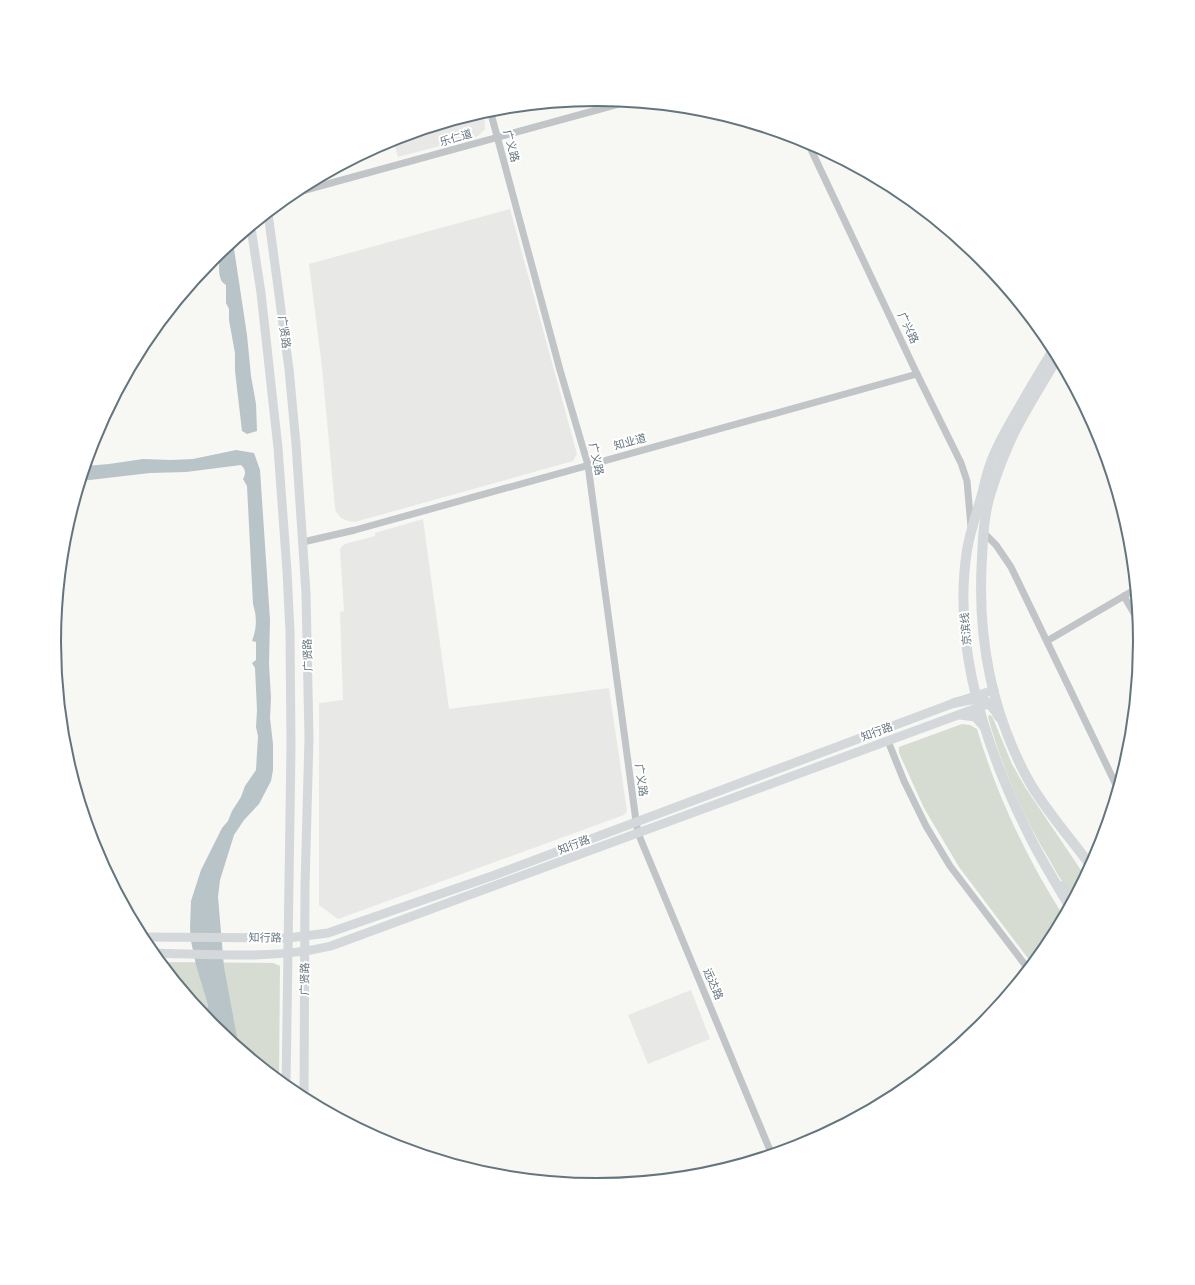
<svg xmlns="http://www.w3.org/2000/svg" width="1195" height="1285" font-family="'Fira Sans','Noto Sans SC',sans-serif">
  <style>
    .built { fill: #e8e8e7 }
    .green { fill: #d7dcd3 }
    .water { fill: #b8c4c7 }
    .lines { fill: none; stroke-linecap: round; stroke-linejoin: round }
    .minor { stroke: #c1c5c8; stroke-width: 7 }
    .major { stroke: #d4d8db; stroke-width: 9 }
    .highway { stroke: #d4d8db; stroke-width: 10 }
    .labels { text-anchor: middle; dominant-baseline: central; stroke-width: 4; stroke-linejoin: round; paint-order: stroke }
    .street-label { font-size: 11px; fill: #64757d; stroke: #fff }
    .rim { fill: none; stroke: #64757d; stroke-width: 2 }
  </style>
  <rect width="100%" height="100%" fill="#f7f7f4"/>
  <!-- built -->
  <g class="built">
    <path d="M 483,112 L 485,123 L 485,129 L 478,136 L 398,157 L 393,139 Z"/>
    <path d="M 510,209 L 577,454 L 573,461 L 355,522 L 348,521 L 341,518 L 336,512 L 335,507 L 322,367 L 309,264 Z"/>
    <path d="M 423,519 L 449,709 L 609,688 L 627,811 L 624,815 L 338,919 L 319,905 L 319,703 L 343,700 L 340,612 L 344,611 L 340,550 L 342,546 L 345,544 L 375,536 L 375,533 Z"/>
    <path d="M 691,990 L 710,1039 L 648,1064 L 628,1015 Z"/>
  </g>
  <!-- green -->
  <g class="green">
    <path d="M 989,715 L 992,716 L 1012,764 L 1025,787 L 1085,876 L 1078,892 L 1075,892 C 1072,890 1068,888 1065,885 C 1059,878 1054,868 1049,859 C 1022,815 1002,767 988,717 Z"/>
    <path d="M 962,724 L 970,725 L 977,729 C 997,796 1027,859 1064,917 L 1049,945 L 1033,965 L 959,867 L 924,808 L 899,753 L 899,747 Z"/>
    <path d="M 160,962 L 273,963 L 280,966 L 279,1081 L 213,1027 Z"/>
  </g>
  <!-- water -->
  <g class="water">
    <path d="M 233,242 L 247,335 L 251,376 L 256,404 L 257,431 L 247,434 L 242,431 L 235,371 L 235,353 L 229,320 L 229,309 L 226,303 L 226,285 C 216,280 220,263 219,254 Z"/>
    <path d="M 236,450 L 254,453 L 260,470 L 270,620 L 269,664 L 271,698 L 270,718 L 273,744 L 273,770 L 271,781 L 259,804 L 244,820 L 234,835 L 220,880 L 218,897 L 224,967 L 239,1048 L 213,1027 L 207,1019 L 208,1005 L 196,965 L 191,941 L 190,928 L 191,901 L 201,870 L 222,828 L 228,821 L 232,811 L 241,797 L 245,786 L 256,770 L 258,736 L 256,727 L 257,710 L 255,668 L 252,663 L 256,660 L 256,642 L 252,641 C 257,628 257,617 253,604 L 247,486 L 243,479 C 246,473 246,470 241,465 L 186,472 L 150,473 L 81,481 L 86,466 L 109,464 L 143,459 L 171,460 L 193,459 Z"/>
  </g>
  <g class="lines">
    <!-- minor -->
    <g class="minor">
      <path d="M 490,110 L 560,370 L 588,465 L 636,821 L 638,833 L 772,1155"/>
      <path d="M 807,141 L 917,374 L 961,463 L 967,481 L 971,527"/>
      <path d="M 291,194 L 626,102"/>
      <path d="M 983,532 L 996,545 L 1011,567 L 1118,789"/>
      <path d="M 303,542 L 355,530 L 917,374"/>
      <path d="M 1124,596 L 1139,622"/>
      <path d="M 1047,641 L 1136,589"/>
      <path d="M 888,741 L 904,781 L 926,826 L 950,866 L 1029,970"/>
    </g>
    <!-- major -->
    <g class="major">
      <path d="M 268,213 L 289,369 L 296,444 L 306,593 L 309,738 L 305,886 L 304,1099"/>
      <path d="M 251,228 L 261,293 L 278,448 L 287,571 L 290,632 L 291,747 L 286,1086"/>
      <path d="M 960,715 L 975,717 L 984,727"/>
      <path d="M 141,937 L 288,938 L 328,933 L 492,876 L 954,703 L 994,690"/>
      <path d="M 152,953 C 212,954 273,960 331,946 L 985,705"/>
    </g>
    <!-- highway -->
    <g class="highway">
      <path d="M 1054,349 C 1042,368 1031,387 1020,406 C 1010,423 1000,440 993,457 C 987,470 985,484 981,498 C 976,515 970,532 967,550 C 952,648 985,747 1028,833 C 1040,858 1055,882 1070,907"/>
      <path d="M 1058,357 C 1043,382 1027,407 1014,433 C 1005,452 997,473 991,492 C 984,514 983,536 982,558 C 977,638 991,713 1030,783 C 1047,812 1071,839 1091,866"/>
      <path d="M 954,703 C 975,698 987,694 999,717"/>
      <path d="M 1062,886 L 1066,892 L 1075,896"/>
    </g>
  </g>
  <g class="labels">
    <!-- street labels -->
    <g class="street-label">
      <text transform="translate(456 138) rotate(-16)">乐仁道</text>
      <text transform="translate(511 146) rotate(75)">广义路</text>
      <text transform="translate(908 328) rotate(65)">广兴路</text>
      <text transform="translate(284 332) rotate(82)">广贤路</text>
      <text transform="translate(630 442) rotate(-15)">知业道</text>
      <text transform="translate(596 459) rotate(77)">广义路</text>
      <text transform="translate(966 629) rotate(-94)">京滨线</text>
      <text transform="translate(308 655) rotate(-92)">广贤路</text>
      <text transform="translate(877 732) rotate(-20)">知行路</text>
      <text transform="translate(641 780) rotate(82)">广义路</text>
      <text transform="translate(574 845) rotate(-21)">知行路</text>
      <text transform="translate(265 938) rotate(1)">知行路</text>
      <text transform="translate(305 979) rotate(-89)">广贤路</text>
      <text transform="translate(713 984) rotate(67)">远达路</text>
    </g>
  </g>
  <!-- crop -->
  <path d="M0 0H1195V1285H0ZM61 642a536 536 0 1 1 1072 0a536 536 0 1 1-1072 0Z" fill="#fff" fill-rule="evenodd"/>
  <path class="rim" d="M61 642a536 536 0 1 1 1072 0a536 536 0 1 1-1072 0Z"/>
</svg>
